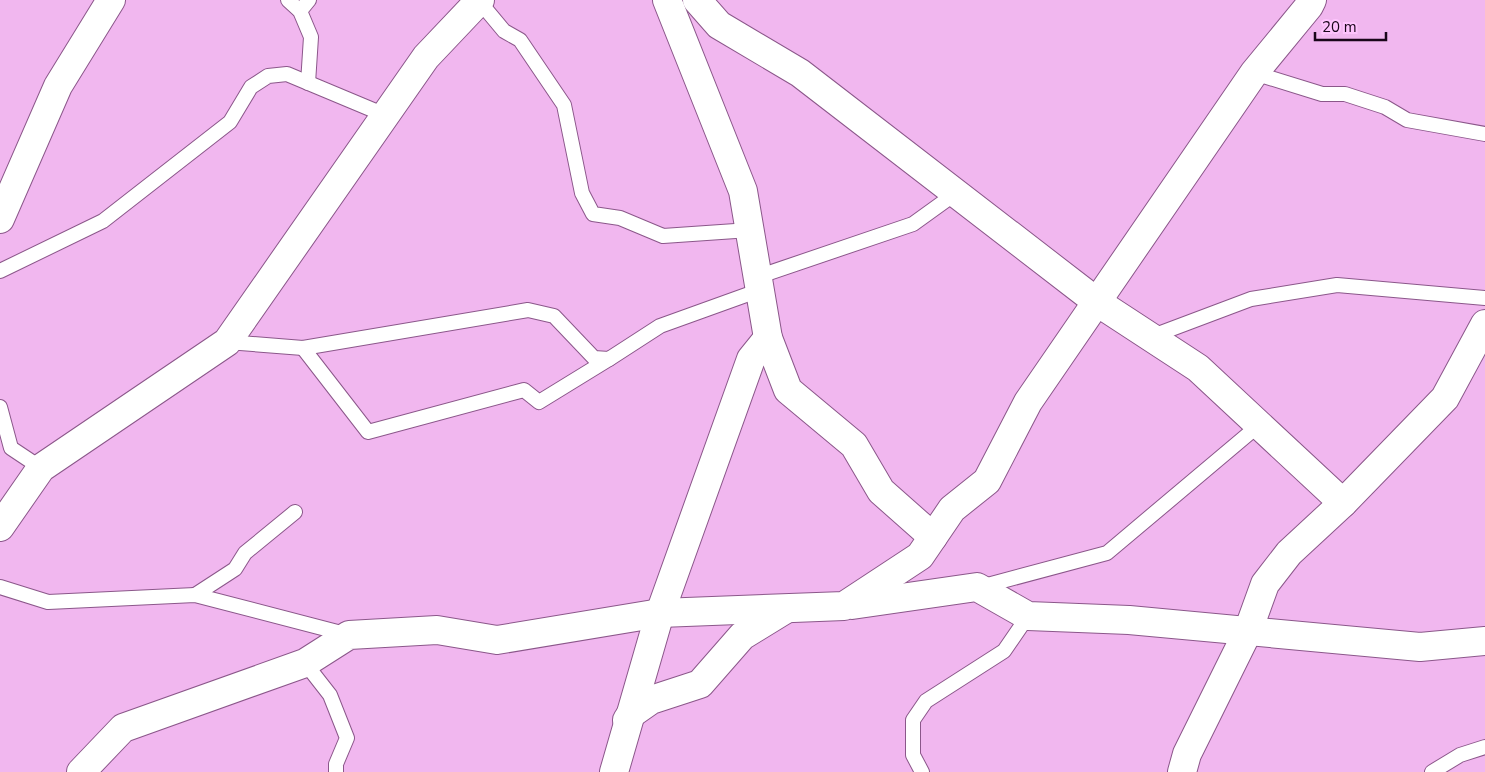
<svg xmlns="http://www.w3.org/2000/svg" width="1485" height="772" font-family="'Nunito Sans',sans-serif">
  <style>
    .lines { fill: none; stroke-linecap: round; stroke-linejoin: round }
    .service-casing { stroke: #8b578a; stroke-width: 16 }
    .minor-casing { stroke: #8b578a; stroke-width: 30 }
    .service { stroke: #fff; stroke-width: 14 }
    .minor { stroke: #fff; stroke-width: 28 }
  </style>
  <rect width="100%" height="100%" fill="#f1b7ef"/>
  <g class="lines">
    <!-- service casing -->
    <g class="service-casing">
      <g id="service">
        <path d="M 288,0 L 300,11 L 311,37 L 308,83"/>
        <path d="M 479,1 L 504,31 L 520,40 L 564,105 L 582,193 L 593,214 L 620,218 L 663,236 L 750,230"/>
        <path d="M 300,11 L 309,0"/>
        <path d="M 1254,73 L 1322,94 L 1345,94 L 1385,107 L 1407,120 L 1485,134"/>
        <path d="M 0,271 L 103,221 L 230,122 L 251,87 L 268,76 L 287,74 L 385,115"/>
        <path d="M 757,277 L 913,224 L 956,193"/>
        <path d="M 1150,337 L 1251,299 L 1337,285 L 1485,298"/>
        <path d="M 227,342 L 303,348 L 528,310 L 554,316 L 594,358 L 609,359 L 660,326 L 760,290"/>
        <path d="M 303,348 L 368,432 L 524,390 L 539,402 L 609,359"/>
        <path d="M 0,407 L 11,448 L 41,468"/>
        <path d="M 0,587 L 48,602 L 195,595 L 349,635"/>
        <path d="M 980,587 L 1107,553 L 1259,425"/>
        <path d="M 195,595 L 235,569 L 245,553 L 295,512"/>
        <path d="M 305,663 L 330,695 L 347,738 L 336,764 L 336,772"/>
        <path d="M 922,772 L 913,755 L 913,720 L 926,701 L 1004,651 L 1028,616"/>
        <path d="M 1432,772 L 1460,755 L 1485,747"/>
      </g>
    </g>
    <!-- minor casing -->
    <g class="minor-casing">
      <g id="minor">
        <path d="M 667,0 L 743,191 L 768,338 L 788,390 L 854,445 L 881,491 L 933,537"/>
        <path d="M 697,0 L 719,25 L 800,73 L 1097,302 L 1198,368 L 1343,503"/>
        <path d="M 0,219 L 58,86 L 111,0"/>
        <path d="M 0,527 L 41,468 L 227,342 L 426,57 L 480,0"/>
        <path d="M 852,605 L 977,587 L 1028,616 L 1129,620 L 1420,647 L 1485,641"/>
        <path d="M 627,720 L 631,714 L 651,700 L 700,684 L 742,636 L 786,609"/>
        <path d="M 81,772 L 123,728 L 305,663 L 349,635 L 437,630 L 497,640 L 660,613 L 844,606 L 920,556 L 952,509 L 987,481 L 1028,402 L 1254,73 L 1309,6 L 1312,0"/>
        <path d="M 614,772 L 660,613 L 751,359 L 768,338"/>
        <path d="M 1182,772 L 1187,754 L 1248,631 L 1265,584 L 1289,553 L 1343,503 L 1445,398 L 1485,324"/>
      </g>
    </g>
    <!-- service -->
    <use href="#service" class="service"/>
    <!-- minor -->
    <use href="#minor" class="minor"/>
  </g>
  <!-- scale -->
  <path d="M1315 32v8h71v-8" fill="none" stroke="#1a061a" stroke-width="2.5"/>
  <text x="1322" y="32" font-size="15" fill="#1a061a" stroke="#fec4fd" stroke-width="4" paint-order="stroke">20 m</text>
</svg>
